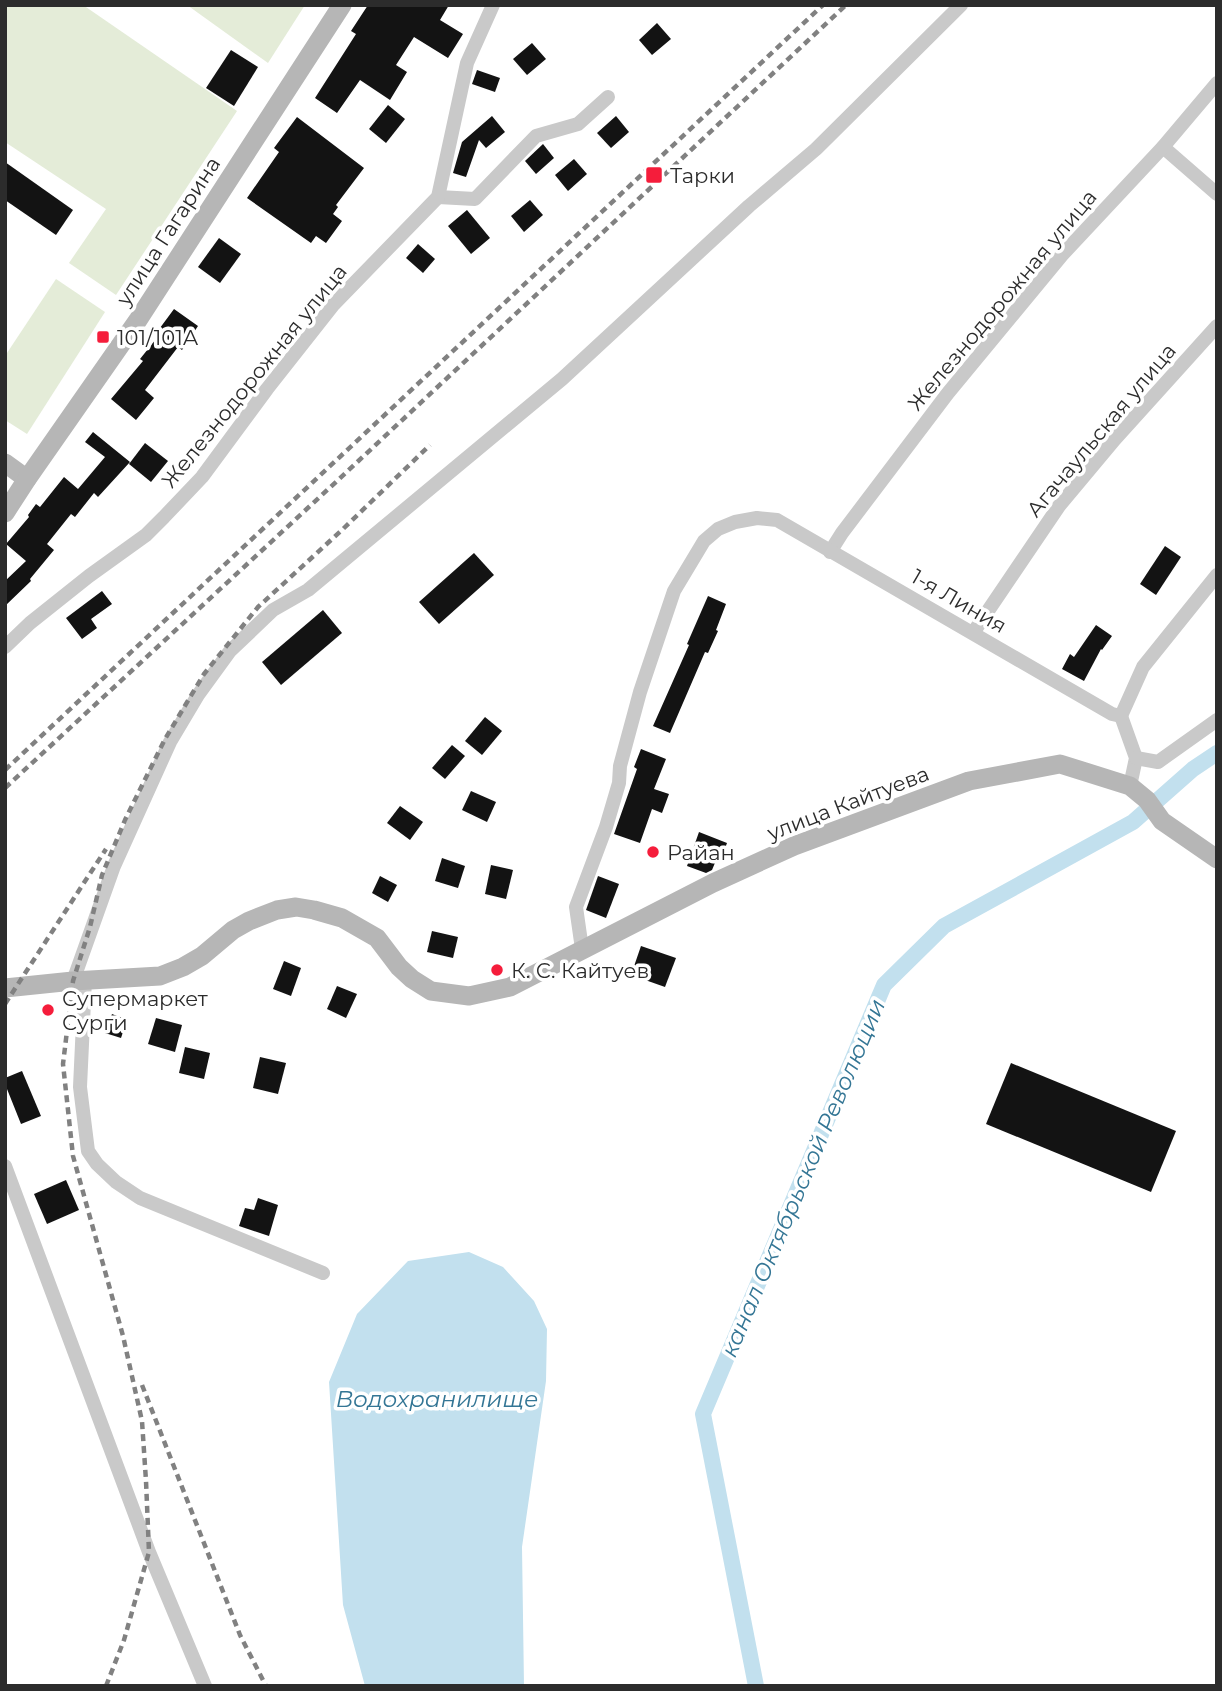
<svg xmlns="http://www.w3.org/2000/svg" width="1222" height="1691" font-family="Montserrat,sans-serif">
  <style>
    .green { fill: #e4ecd8 }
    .water { fill: #c2e0ee }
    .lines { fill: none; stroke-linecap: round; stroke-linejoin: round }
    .canal { stroke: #c2e0ee; stroke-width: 16 }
    .building { fill: #131313 }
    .street { stroke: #c9c9c9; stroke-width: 14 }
    .secondary { stroke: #b6b6b6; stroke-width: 19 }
    .rail { stroke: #818181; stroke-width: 4.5; stroke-dasharray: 7 5; stroke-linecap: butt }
    .poi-dot { fill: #f51d3b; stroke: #fff; stroke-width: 2.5 }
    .labels { text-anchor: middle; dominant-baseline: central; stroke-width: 7; stroke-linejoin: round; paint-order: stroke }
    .poi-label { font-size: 21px; fill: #2c2c2c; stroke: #fff; text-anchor: start }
    .street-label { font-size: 21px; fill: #2c2c2c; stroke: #fff }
    .water-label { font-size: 23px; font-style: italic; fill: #347695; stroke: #fff }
  </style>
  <rect width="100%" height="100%" fill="#fff"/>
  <!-- green -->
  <g class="green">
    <path d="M 5,5 L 83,5 L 237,111 L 116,295 L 69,263 L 106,209 L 5,142 Z"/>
    <path d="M 187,5 L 305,5 L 268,63 Z"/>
    <path d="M 56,279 L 105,312 L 27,434 L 5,420 L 5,356 Z"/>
  </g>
  <!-- water -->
  <path class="water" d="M 469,1252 L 503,1267 L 534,1301 L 547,1329 L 546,1381 L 522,1547 L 524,1686 L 365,1686 L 343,1605 L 329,1382 L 357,1314 L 408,1261 Z"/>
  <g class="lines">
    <!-- canal -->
    <path class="canal" d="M 756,1686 L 703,1414 L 884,985 L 944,926 L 1133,822 L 1193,769 L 1217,753"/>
  </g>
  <!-- building -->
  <g class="building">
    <path d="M 368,5 L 449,5 L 440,20 L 463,34 L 448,58 L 414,37 L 396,65 L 407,72 L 390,100 L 360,80 L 337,113 L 315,98 L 356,34 L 351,31 Z"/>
    <path d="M 657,23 L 671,39 L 652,55 L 639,40 Z"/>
    <path d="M 532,43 L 546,59 L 527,75 L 513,59 Z"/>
    <path d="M 231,50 L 258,67 L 234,106 L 206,88 Z"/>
    <path d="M 477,70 L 500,78 L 495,92 L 472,84 Z"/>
    <path d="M 388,105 L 405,119 L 386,143 L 369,129 Z"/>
    <path d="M 492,116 L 505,132 L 486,148 L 479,140 L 466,177 L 453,173 L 462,142 Z"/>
    <path d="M 616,116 L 629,132 L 611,148 L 597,133 Z"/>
    <path d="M 297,117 L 364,168 L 336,205 L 338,207 L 333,214 L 342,221 L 326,243 L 316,236 L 311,243 L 247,198 L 279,152 L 274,148 Z"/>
    <path d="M 543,144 L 554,158 L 536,174 L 525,161 Z"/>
    <path d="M 574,159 L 587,174 L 568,191 L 555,175 Z"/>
    <path d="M 5,162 L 73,210 L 56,235 L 5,200 Z"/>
    <path d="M 530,200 L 543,215 L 524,232 L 511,216 Z"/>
    <path d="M 467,210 L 490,238 L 471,254 L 448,226 Z"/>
    <path d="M 219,238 L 241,254 L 220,283 L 198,267 Z"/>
    <path d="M 418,244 L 435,259 L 423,273 L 406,258 Z"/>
    <path d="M 174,309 L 198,326 L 182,350 L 178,347 L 145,390 L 154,398 L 136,420 L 111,399 L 143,361 L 140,359 L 160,334 L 157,332 Z"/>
    <path d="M 93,432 L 130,462 L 98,497 L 94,493 L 75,517 L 71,514 L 47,544 L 54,550 L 30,579 L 31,581 L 5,606 L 5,581 L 26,561 L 6,544 L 29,517 L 28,515 L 36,504 L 40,507 L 64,477 L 78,489 L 105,457 L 85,442 Z"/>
    <path d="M 145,443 L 168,461 L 151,482 L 129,464 Z"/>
    <path d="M 1165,546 L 1181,557 L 1156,595 L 1140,584 Z"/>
    <path d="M 474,553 L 494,575 L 439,624 L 419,602 Z"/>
    <path d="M 102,591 L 112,604 L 91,619 L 97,628 L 82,639 L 66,618 Z"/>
    <path d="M 708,596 L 726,604 L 716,630 L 718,631 L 708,653 L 705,652 L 670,733 L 653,726 L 689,645 L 687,644 Z"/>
    <path d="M 323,610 L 342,633 L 281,685 L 262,662 Z"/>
    <path d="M 1096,625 L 1112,636 L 1102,650 L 1101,649 L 1084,681 L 1062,669 L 1070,654 L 1074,657 Z"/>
    <path d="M 485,717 L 502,731 L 482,755 L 465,741 Z"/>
    <path d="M 452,745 L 465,756 L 445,779 L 432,768 Z"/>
    <path d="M 641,749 L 666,759 L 654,789 L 669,794 L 662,813 L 652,809 L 640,843 L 614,834 L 637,769 L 634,767 Z"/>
    <path d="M 471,791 L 496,802 L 487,822 L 462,810 Z"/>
    <path d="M 400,806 L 423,822 L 410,840 L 387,823 Z"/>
    <path d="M 699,832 L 727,843 L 721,859 L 717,858 L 712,870 L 706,873 L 687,866 Z"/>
    <path d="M 442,858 L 465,866 L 458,888 L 435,881 Z"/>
    <path d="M 491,865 L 513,870 L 506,899 L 485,894 Z"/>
    <path d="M 380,876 L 397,885 L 388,902 L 372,893 Z"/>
    <path d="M 598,876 L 619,884 L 606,918 L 586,910 Z"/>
    <path d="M 432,931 L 458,937 L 453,958 L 427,952 Z"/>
    <path d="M 641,946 L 676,958 L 665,987 L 631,975 Z"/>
    <path d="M 284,961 L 301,968 L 291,996 L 273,989 Z"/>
    <path d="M 337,986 L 357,994 L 346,1018 L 327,1009 Z"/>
    <path d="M 112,1014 L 127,1020 L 121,1038 L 105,1033 Z"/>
    <path d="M 156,1018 L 182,1025 L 175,1052 L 148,1044 Z"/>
    <path d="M 185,1047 L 210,1053 L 204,1079 L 179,1073 Z"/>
    <path d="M 260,1057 L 286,1063 L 278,1094 L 253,1088 Z"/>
    <path d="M 1011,1063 L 1176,1131 L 1151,1192 L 986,1124 Z"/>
    <path d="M 22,1071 L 41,1116 L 21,1124 L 5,1084 L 5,1078 Z"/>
    <path d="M 66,1180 L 79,1210 L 47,1224 L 34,1194 Z"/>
    <path d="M 258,1198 L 278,1205 L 269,1236 L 239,1226 L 245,1208 L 254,1210 Z"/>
  </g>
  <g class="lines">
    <!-- street -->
    <g class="street">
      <path d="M 1163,147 L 1217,194"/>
      <path d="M 438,197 L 475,199 L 536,136 L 578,124 L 608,97"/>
      <path d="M 830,552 L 842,533 L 948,393 L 1062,255 L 1163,147 L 1217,83"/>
      <path d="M 973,633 L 1059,506 L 1115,439 L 1217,326"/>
      <path d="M 5,647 L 30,623 L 89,576 L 146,535 L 164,517 L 202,477 L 267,389 L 334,304 L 438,197 L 467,63 L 493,5"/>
      <path d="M 1121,716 L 1143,667 L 1217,575"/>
      <path d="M 1121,716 L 1136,758 L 1130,786"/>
      <path d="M 1136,758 L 1158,762 L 1217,720"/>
      <path d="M 582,949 L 576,907 L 606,827 L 619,783 L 620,766 L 640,692 L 674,591 L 704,541 L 718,529 L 735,522 L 757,518 L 777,520 L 1112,714 L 1121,716"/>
      <path d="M 85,980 L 80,1087 L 88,1151 L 97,1164 L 116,1182 L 140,1198 L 323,1273"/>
      <path d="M 73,981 L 114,866 L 170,742 L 198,695 L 230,651 L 273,610 L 308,590 L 562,379 L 749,206 L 816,149 L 961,5"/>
      <path d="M 5,1166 L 149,1552 L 205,1686"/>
    </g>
    <!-- secondary -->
    <g class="secondary">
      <path d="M 5,463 L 27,479"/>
      <path d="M 5,513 L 27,479 L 138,320 L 342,5"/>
      <path d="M 5,988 L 73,981 L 160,976 L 183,967 L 202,956 L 233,930 L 249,921 L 277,910 L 296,907 L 314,910 L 342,918 L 377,938 L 399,967 L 412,979 L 431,991 L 469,996 L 510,987 L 713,883 L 794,846 L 969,781 L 1060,764 L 1130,786 L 1147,800 L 1162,821 L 1217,859"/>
    </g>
    <!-- rail -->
    <g class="rail">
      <path d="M 5,770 L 823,5"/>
      <path d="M 5,788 L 337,481 L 846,5"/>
      <path d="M 5,1004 L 106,849"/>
      <path d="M 142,1385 L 240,1635 L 266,1686"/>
      <path d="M 106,1686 L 124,1640 L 149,1552 L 146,1481 L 142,1421 L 123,1336 L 73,1156 L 63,1064 L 73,981 L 90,927 L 102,875 L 125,820 L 165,739 L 204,674 L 258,607 L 343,529 L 430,445"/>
    </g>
  </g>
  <!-- markers -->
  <g class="poi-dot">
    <rect x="645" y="166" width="18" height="18" rx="3.5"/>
    <rect x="96" y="330" width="14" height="14" rx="3.5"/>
    <circle cx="653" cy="852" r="7"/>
    <circle cx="497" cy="970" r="7"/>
    <circle cx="48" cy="1010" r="7"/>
  </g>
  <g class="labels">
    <!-- poi labels -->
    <g class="poi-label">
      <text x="670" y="175">Тарки</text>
      <text x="117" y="337">101/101А</text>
      <text x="667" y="852">Райан</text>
      <text x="511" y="970">К. С. Кайтуев</text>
      <text x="62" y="998">Супермаркет<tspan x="62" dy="24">Сурги</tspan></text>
    </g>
    <!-- street labels -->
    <g class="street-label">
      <text transform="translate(168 231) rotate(-57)">улица Гагарина</text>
      <text transform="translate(1002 300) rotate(-50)">Железнодорожная улица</text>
      <text transform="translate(254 376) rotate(-51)">Железнодорожная улица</text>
      <text transform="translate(1101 430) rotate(-50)">Агачаульская улица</text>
      <text transform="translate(959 601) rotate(30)">1-я Линия</text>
      <text transform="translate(848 803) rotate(-21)">улица Кайтуева</text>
    </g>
    <!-- water labels -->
    <g class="water-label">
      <text transform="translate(803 1178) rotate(-67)">канал Октябрьской Революции</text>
      <text x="437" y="1399">Водохранилище</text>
    </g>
  </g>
  <!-- border -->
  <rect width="1222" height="1691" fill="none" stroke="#2c2c2c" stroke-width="14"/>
</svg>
